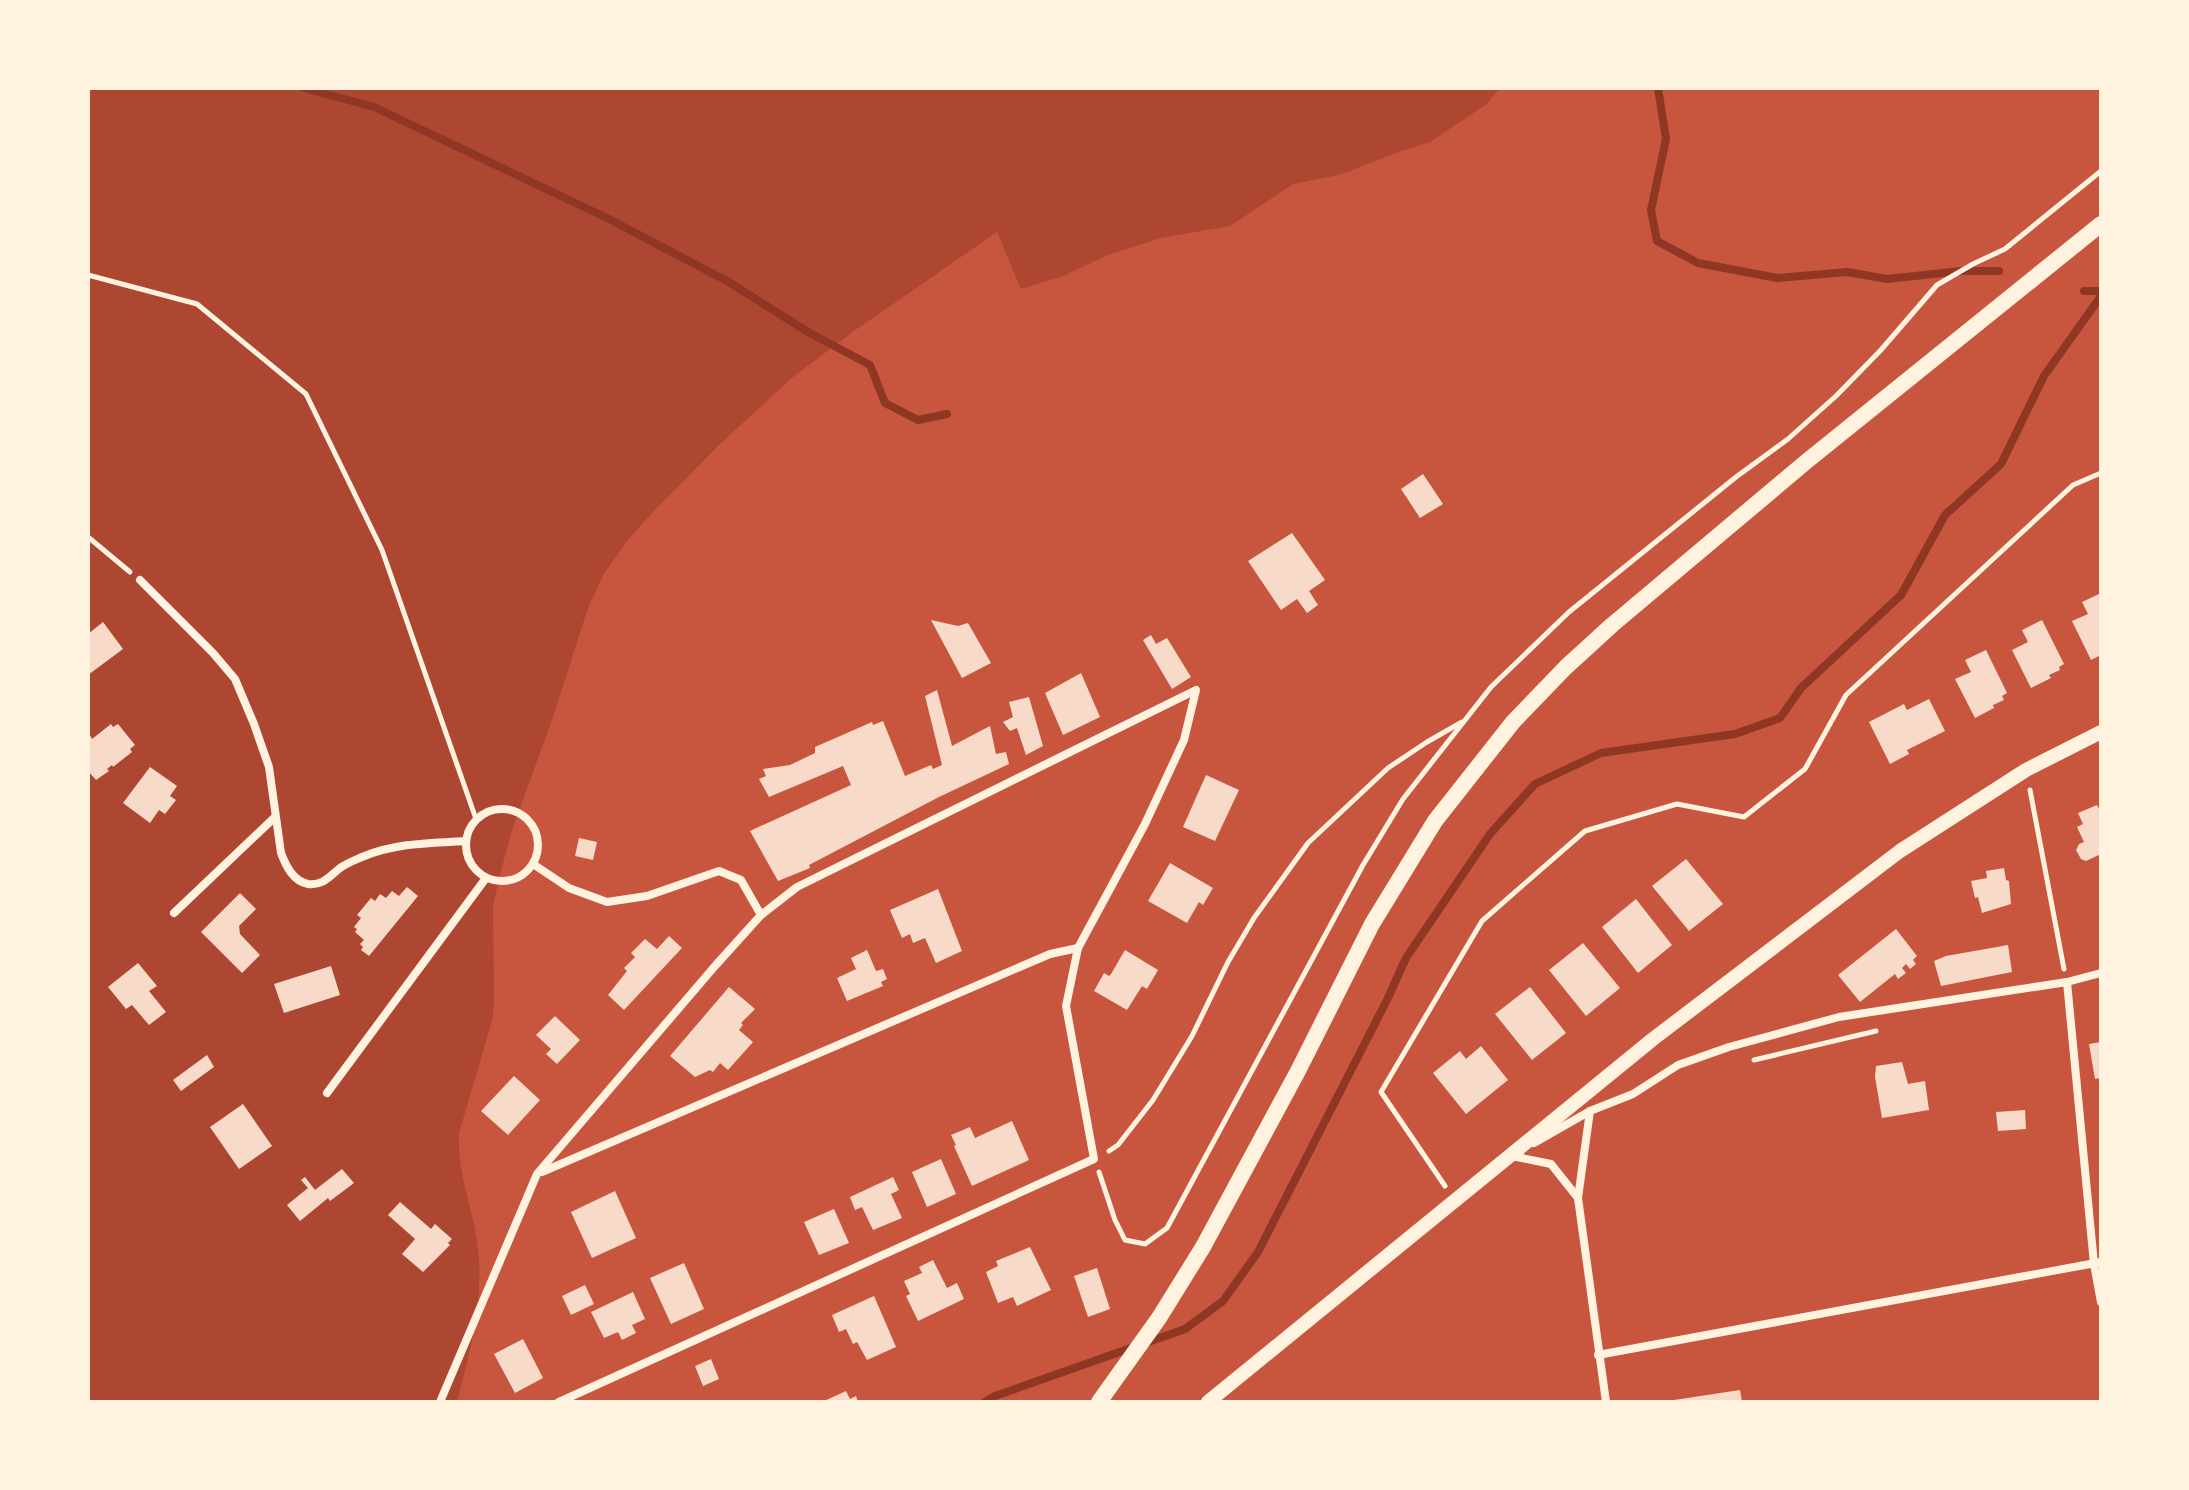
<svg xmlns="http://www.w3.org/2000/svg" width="2189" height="1490" font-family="'DejaVu Sans',sans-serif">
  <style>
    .green { fill: #ae4732 }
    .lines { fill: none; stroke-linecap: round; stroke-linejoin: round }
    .stream { stroke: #8f3625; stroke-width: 8 }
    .building { fill: #f7dbc8 }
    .path { stroke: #fff3e0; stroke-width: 5 }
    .minor { stroke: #fff3e0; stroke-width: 8 }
    .tertiary { stroke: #fff3e0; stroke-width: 14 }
    .secondary { stroke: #fff3e0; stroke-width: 16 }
  </style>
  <rect width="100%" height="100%" fill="#c8553d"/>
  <!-- green -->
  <path class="green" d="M 88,88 L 1500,88 L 1487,104 L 1430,142 L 1399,152 L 1339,175 L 1293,184 L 1230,226 L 1161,238 L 1108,255 L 1063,276 L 1021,289 L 997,232 L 854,331 L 793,377 L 721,443 L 652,513 L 626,542 L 604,574 L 588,608 L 552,720 L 512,830 L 502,867 L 493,905 L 494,1002 L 492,1021 L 459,1133 C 457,1177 474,1208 478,1249 C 484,1300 470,1353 457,1402 L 88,1402 Z"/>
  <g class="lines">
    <!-- stream -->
    <g class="stream">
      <path d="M 304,88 L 374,107 L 607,218 L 727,281 L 808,332 L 870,365 L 885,403 L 918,420 L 947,414"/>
      <path d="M 1658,88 L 1666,139 L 1651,210 L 1657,241 L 1698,263 L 1777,278 L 1847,272 L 1887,279 L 1961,271 L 1999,271"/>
      <path d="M 2084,291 L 2101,291"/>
      <path d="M 985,1402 L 995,1396 L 1185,1329 L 1223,1301 L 1258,1252 L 1387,1000 L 1406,958 L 1490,834 L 1535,784 L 1601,753 L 1735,734 L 1780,718 L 1801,688 L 1901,595 L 1945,515 L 2001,464 L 2044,376 L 2101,296"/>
    </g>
  </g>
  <!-- building -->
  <g class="building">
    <path d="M 1423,474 L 1443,504 L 1420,518 L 1401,489 Z"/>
    <path d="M 1292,533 L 1325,580 L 1309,591 L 1318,605 L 1307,613 L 1297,599 L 1281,610 L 1248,561 Z"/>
    <path d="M 2101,593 L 2101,655 L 2091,660 L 2072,621 L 2088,614 L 2082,602 Z"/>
    <path d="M 931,620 L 958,626 L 968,623 L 991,663 L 962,678 Z"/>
    <path d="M 2042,620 L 2064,664 L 2059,667 L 2060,670 L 2049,675 L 2051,678 L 2031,688 L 2012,650 L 2028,642 L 2022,630 Z"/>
    <path d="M 103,622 L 123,649 L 88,675 L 88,634 Z"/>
    <path d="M 1151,635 L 1156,644 L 1167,638 L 1191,677 L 1172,689 L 1143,640 Z"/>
    <path d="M 1986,650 L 2007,693 L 2002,696 L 2004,700 L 1993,705 L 1994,708 L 1975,718 L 1955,679 L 1971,672 L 1965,660 Z"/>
    <path d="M 1081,673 L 1100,717 L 1063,735 L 1045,693 Z"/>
    <path d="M 937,690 L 952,746 L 990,726 L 996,754 L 1006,752 L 1009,764 L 939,797 L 809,865 L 810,868 L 778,881 L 750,831 L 851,785 L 843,766 L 769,797 L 759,779 L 766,776 L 763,769 L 790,765 L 815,753 L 815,747 L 872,722 L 873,725 L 883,721 L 905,776 L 931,765 L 933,769 L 942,765 L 925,696 Z"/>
    <path d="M 1029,697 L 1043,746 L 1026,755 L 1017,728 L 1010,731 L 1003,722 L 1013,717 L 1009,702 Z"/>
    <path d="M 1929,699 L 1945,731 L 1907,750 L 1909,754 L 1890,764 L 1869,722 L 1904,704 L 1907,710 Z"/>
    <path d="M 111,724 L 113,727 L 118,724 L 135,745 L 130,749 L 132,752 L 113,767 L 112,765 L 107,769 L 109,771 L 96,780 L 88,771 L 88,737 L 90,735 L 92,739 Z"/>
    <path d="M 150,767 L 177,786 L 170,796 L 176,800 L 165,814 L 159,810 L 150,823 L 123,803 Z"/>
    <path d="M 1206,775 L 1239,790 L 1215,841 L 1183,827 Z"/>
    <path d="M 2097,805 L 2101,813 L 2101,854 L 2086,861 L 2081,859 L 2076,850 L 2079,844 L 2084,842 L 2077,827 L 2083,824 L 2078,813 Z"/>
    <path d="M 579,838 L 597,842 L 593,860 L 575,856 Z"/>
    <path d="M 1686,859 L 1723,904 L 1689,931 L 1652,886 Z"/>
    <path d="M 1170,863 L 1213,888 L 1203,905 L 1199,902 L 1187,923 L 1148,901 Z"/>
    <path d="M 2004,868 L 2006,880 L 2009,881 L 2011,904 L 1982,913 L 1978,897 L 1975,898 L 1971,881 L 1987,878 L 1986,871 Z"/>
    <path d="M 407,887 L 418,896 L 369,956 L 361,950 L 363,947 L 360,944 L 364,940 L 355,932 L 357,929 L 354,927 L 361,918 L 357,915 L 371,898 L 375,901 L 380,894 L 386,898 L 392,891 L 399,896 Z"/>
    <path d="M 938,889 L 962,951 L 936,963 L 925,938 L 913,943 L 910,934 L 902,938 L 890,910 Z"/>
    <path d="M 240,893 L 256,909 L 239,926 L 240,934 L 260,955 L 242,973 L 201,932 Z"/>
    <path d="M 1636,899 L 1672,945 L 1638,973 L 1602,927 Z"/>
    <path d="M 1896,929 L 1917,956 L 1913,960 L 1916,964 L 1910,969 L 1906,964 L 1902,968 L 1906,973 L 1898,979 L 1895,974 L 1860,1002 L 1838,975 Z"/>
    <path d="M 669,936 L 682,948 L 624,1010 L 608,995 L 627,971 L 624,968 L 635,957 L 631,953 L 645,939 L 657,949 Z"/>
    <path d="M 1583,943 L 1620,988 L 1586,1016 L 1549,970 Z"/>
    <path d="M 2008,945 L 2012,972 L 1941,986 L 1934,961 L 1946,956 Z"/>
    <path d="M 867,950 L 876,971 L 883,969 L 887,979 L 881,982 L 883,986 L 847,1001 L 837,978 L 856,969 L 851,958 Z"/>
    <path d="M 1125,950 L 1158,970 L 1147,989 L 1142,986 L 1127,1010 L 1094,991 L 1104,973 L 1109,976 L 1111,974 Z"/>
    <path d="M 138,963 L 157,986 L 149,991 L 166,1012 L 149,1025 L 132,1005 L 126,1009 L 108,987 Z"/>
    <path d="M 331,966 L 340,995 L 284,1013 L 274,984 Z"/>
    <path d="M 729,987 L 755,1009 L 741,1023 L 743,1025 L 739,1030 L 753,1042 L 728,1070 L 720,1063 L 713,1072 L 710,1070 L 695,1077 L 670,1056 Z"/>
    <path d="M 1530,987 L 1566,1033 L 1532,1060 L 1495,1014 Z"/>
    <path d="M 555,1016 L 580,1040 L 557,1064 L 546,1054 L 551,1049 L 536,1035 Z"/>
    <path d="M 2101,1042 L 2101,1078 L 2095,1079 L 2089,1044 Z"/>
    <path d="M 1481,1046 L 1508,1080 L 1466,1114 L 1433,1073 L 1460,1051 L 1466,1059 Z"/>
    <path d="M 207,1055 L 214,1067 L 181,1091 L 173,1080 Z"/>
    <path d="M 1902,1062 L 1908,1084 L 1925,1081 L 1929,1110 L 1882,1118 L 1875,1077 L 1876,1066 Z"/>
    <path d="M 514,1076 L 540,1100 L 508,1135 L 481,1111 Z"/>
    <path d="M 243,1104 L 272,1146 L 239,1169 L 210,1127 Z"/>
    <path d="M 2025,1110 L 2026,1129 L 1998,1131 L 1996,1112 Z"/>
    <path d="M 1012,1121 L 1029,1160 L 972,1186 L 954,1146 L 956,1145 L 951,1135 L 970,1127 L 975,1138 Z"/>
    <path d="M 941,1159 L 956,1194 L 927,1207 L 912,1172 Z"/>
    <path d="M 342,1169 L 354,1183 L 330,1201 L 328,1198 L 300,1221 L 287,1205 L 308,1188 L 301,1180 L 305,1177 L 315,1190 Z"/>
    <path d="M 893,1177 L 899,1190 L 891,1194 L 902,1218 L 873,1230 L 862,1207 L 855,1210 L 850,1197 Z"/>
    <path d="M 615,1191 L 636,1238 L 592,1258 L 571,1212 Z"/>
    <path d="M 400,1202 L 431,1229 L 435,1224 L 452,1239 L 448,1243 L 450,1245 L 423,1272 L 402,1254 L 415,1239 L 388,1215 Z"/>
    <path d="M 834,1209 L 849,1243 L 819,1255 L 804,1222 Z"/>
    <path d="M 1030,1247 L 1051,1290 L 1017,1306 L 1013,1297 L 998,1303 L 986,1272 L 998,1266 L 996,1261 Z"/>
    <path d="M 933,1260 L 947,1288 L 957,1283 L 964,1299 L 918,1321 L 906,1296 L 910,1294 L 904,1281 L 922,1273 L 919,1267 Z"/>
    <path d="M 684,1263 L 704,1309 L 671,1324 L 650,1278 Z"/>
    <path d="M 1097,1268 L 1110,1309 L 1088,1317 L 1074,1276 Z"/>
    <path d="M 585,1285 L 594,1304 L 571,1315 L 562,1296 Z"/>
    <path d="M 633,1292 L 645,1319 L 632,1325 L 636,1333 L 622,1340 L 618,1332 L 604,1338 L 591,1312 Z"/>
    <path d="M 874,1296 L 896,1347 L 867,1360 L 857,1342 L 853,1344 L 846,1329 L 839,1332 L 832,1315 Z"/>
    <path d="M 523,1339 L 543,1378 L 515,1393 L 494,1354 Z"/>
    <path d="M 711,1359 L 719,1379 L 703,1386 L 695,1366 Z"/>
    <path d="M 1740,1390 L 1742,1402 L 1675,1402 L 1674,1400 Z"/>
    <path d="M 846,1391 L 850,1399 L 856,1396 L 858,1402 L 822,1402 Z"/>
  </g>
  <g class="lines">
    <!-- path -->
    <g class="path">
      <path d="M 88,275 L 197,304 L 306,394 L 382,550 L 476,819"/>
      <path d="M 88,537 L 130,572"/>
      <path d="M 2030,790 L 2064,969"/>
      <path d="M 1754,1060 L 1876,1031"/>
      <path d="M 1109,1151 L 1118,1145 L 1153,1100 L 1192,1036 L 1228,962 L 1254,918 L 1308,843 L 1388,768 L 1427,742 L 1462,722"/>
      <path d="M 1099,1172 L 1115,1220 L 1125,1240 L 1145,1244 L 1167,1228 L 1363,865 L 1403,799 L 1491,687 L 1569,612 L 1736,477 L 1788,439 L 1836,396 L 1880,351 L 1937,285 L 1973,264 L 2005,249 L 2101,171"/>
      <path d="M 1445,1186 L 1381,1092 L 1482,921 L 1585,831 L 1677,804 L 1744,817 L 1805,769 L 1846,695 L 2073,485 L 2101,473"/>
    </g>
    <!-- minor -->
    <g class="minor">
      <path d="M 140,580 L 213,653 L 235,679 L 254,724 L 269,767 L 281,853 C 286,866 293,881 308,884 C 323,886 330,876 340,868 C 347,863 355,860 362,857 C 395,843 431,843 466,841"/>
      <circle cx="502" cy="845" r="36"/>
      <path d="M 533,864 L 569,888 L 607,902 L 647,896 L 719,871 L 741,880 L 761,915"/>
      <path d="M 174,913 L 275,817"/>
      <path d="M 2067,982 L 2094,1264 L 2101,1302"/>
      <path d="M 327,1093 L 486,878"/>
      <path d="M 1534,1143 L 1590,1111 L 1633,1094 L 1678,1065 L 1729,1047 L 1839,1017 L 2067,982 L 2101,973"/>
      <path d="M 1512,1156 L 1551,1164 L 1578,1198 L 1606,1402"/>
      <path d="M 542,1172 L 1050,954 L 1078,948"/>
      <path d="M 1578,1198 L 1590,1111"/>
      <path d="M 1598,1355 L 2101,1262"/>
      <path d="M 440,1402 L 537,1174 L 715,966 L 761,915 L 797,887 L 1196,690 L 1184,740 L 1145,824 L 1078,948 L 1066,1006 L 1094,1159 L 559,1402"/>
    </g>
    <!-- tertiary -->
    <path class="tertiary" d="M 1208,1402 L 1653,1039 L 1900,851 L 2026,770 L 2101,732"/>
    <!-- secondary -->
    <path class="secondary" d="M 1099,1402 L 1159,1318 L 1203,1247 L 1298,1071 L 1372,924 L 1435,821 L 1513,722 L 1566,667 L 1612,625 L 1807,461 L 2101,224"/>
  </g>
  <!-- border -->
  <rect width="2189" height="1490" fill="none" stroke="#fff3e0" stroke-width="180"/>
</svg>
